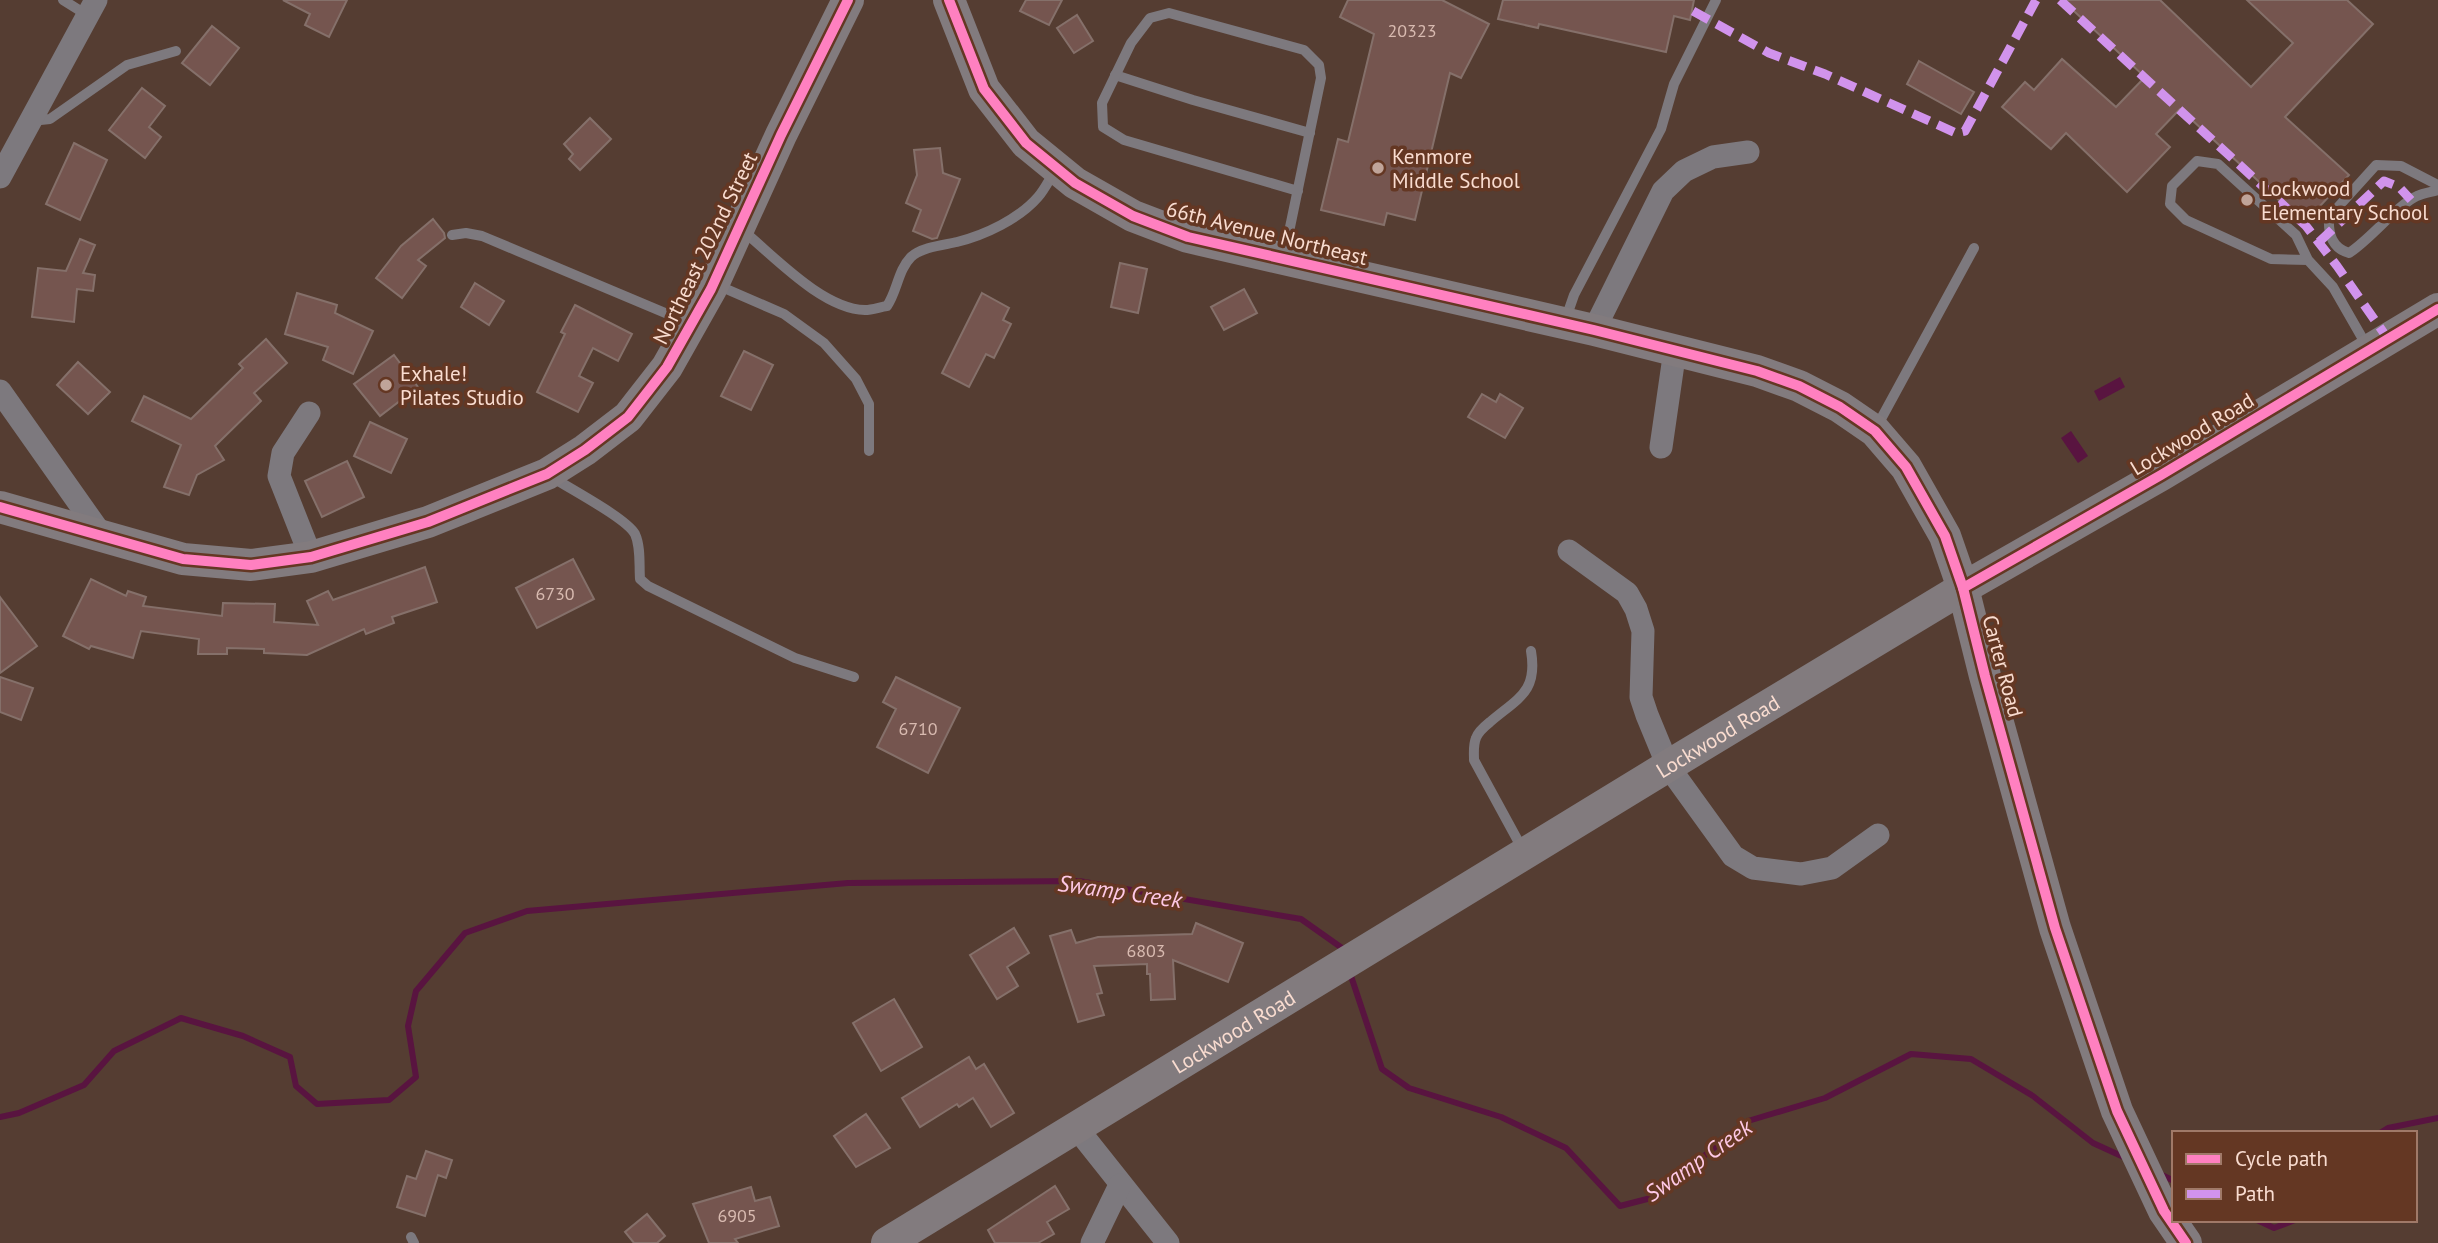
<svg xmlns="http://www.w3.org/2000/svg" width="2438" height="1243" font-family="'PT Sans',sans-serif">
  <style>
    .water { fill: #591440 }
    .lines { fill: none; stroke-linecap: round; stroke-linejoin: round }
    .stream { stroke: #591440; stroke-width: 6 }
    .building { fill: #75554f; stroke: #85706a; stroke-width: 2 }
    .lane { stroke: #7d797e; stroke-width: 10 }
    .street { stroke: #7d797e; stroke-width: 23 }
    .secondary { stroke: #827b7e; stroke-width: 32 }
    .quiet { stroke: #d193ec; stroke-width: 9; stroke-dasharray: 18 9; stroke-linecap: butt }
    .cycleway-casing { stroke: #643723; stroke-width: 15 }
    .cycleway { stroke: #ff80c0; stroke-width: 10 }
    .poi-dot { fill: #c0a499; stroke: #643723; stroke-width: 2.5 }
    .labels { text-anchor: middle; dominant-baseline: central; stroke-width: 7; stroke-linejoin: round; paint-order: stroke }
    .number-label { font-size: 18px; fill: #d8bab0 }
    .poi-label { font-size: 21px; fill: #f9dcd0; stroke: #643723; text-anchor: start }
    .street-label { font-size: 21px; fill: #f9dcd0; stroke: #643723 }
    .water-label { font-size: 23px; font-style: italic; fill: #fec9e6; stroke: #643723 }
  </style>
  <rect width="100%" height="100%" fill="#553d32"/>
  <!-- water -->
  <g class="water">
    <path d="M 2120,377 L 2125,387 L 2099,401 L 2094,391 Z"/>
    <path d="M 2071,431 L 2088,456 L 2078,463 L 2061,438 Z"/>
  </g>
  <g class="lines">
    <!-- stream -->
    <g class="stream">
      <path d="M 1350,973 L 1382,1069 L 1409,1088 L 1501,1117 L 1566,1148 L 1620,1206 L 1651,1198 L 1748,1121 L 1825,1098 L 1911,1054 L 1971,1059 L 2033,1096 L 2093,1143 L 2128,1159"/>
      <path d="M 0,1117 L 19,1113 L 84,1085 L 114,1051 L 181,1018 L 243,1036 L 290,1057 L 296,1086 L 317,1104 L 389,1100 L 416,1077 L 408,1026 L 416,991 L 465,933 L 527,911 L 848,883 L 1079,881 L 1301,919 L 1342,948 L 1343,952"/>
      <path d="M 2380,1133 L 2388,1128 L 2438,1118"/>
      <path d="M 2160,1174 L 2174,1181"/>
      <path d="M 2257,1220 L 2274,1228 L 2295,1220"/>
    </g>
  </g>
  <!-- building -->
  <g class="building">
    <path d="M 283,0 L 347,0 L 329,37 L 305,25 L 310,14 Z"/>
    <path d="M 1026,0 L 1062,0 L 1049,25 L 1020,11 Z"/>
    <path d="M 1348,0 L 1442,0 L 1489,24 L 1461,78 L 1450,73 L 1415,220 L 1387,213 L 1384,225 L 1321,210 L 1338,139 L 1348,142 L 1374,34 L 1340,17 Z"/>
    <path d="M 1503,0 L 1694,0 L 1690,20 L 1674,16 L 1666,52 L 1539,24 L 1538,28 L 1498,19 Z"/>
    <path d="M 2062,0 L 2160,0 L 2251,87 L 2293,43 L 2247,0 L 2347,0 L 2373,24 L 2285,117 L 2349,175 L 2304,223 L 2180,109 L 2156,134 L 2170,147 L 2127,192 L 2066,133 L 2051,149 L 2002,107 L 2025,82 L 2034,90 L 2062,59 L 2116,107 L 2145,77 Z"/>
    <path d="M 1077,15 L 1093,41 L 1074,53 L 1057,28 Z"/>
    <path d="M 212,26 L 239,48 L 210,85 L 182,63 Z"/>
    <path d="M 1919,61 L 1974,92 L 1961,114 L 1907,84 Z"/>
    <path d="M 142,88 L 165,106 L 149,127 L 161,137 L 145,158 L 109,130 Z"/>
    <path d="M 590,118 L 611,139 L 580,170 L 569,159 L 573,154 L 564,144 Z"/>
    <path d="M 74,143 L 107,160 L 80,220 L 46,204 Z"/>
    <path d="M 940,148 L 943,173 L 960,179 L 937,238 L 932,239 L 913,231 L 921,210 L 906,203 L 917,175 L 914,150 Z"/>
    <path d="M 433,219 L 444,233 L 445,238 L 418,260 L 426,266 L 402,298 L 376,278 L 401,246 Z"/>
    <path d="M 80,239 L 95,245 L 83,273 L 95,275 L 93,291 L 77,289 L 74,322 L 32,317 L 38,268 L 66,271 Z"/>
    <path d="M 1120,263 L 1147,269 L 1138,313 L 1111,307 Z"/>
    <path d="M 475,283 L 504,301 L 489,325 L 461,307 Z"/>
    <path d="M 1244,289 L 1257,313 L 1224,330 L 1211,307 Z"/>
    <path d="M 297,293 L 337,305 L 335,313 L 373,331 L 353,374 L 323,360 L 328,347 L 285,334 Z"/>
    <path d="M 982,293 L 1009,308 L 1003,320 L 1011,324 L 994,358 L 986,354 L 969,387 L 942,373 Z"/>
    <path d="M 575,305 L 632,334 L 618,361 L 593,348 L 579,376 L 593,383 L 578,412 L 537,392 L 565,334 L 561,332 Z"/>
    <path d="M 266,339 L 287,363 L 254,393 L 261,401 L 215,446 L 224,460 L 197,475 L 189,495 L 164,487 L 181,445 L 132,421 L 144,396 L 191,419 L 243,368 L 239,364 Z"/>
    <path d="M 744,351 L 773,365 L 751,410 L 721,396 Z"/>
    <path d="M 394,355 L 418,387 L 380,416 L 354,384 Z"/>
    <path d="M 78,362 L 110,392 L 88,414 L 57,385 Z"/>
    <path d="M 1482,394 L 1496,402 L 1500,394 L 1523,408 L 1505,438 L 1468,417 Z"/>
    <path d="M 370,422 L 407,439 L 391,473 L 354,456 Z"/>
    <path d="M 347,461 L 364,497 L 322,517 L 305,481 Z"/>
    <path d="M 573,559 L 594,599 L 537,628 L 516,588 Z"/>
    <path d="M 425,567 L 437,602 L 392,617 L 394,623 L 366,634 L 364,629 L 307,655 L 264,653 L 264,649 L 227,648 L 227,654 L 198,654 L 199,639 L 141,631 L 133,658 L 91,646 L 89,649 L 63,636 L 91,579 L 126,596 L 128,591 L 146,597 L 143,606 L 222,616 L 223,603 L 275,604 L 274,622 L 318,625 L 307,601 L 328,591 L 333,600 Z"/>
    <path d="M 0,597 L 37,646 L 0,673 Z"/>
    <path d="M 0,677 L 33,688 L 21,720 L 0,712 Z"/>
    <path d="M 896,677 L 960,708 L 928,773 L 877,747 L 896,709 L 883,702 Z"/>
    <path d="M 1196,923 L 1243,943 L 1228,982 L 1173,960 L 1175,999 L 1151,1000 L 1150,974 L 1147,974 L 1147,964 L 1094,966 L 1102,993 L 1097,994 L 1104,1015 L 1078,1022 L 1050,936 L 1071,930 L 1076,943 L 1098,937 L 1192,934 Z"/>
    <path d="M 1014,928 L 1029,953 L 1007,967 L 1018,986 L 997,999 L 970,955 Z"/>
    <path d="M 894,999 L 922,1047 L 881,1071 L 853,1023 Z"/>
    <path d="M 969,1057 L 976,1069 L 984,1064 L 1014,1113 L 991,1127 L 973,1098 L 959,1107 L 957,1104 L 920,1127 L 902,1098 Z"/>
    <path d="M 866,1114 L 890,1148 L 856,1167 L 834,1136 Z"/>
    <path d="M 426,1151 L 452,1160 L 446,1178 L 438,1175 L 425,1216 L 397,1207 L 407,1176 L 416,1179 Z"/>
    <path d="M 1055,1186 L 1069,1209 L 1047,1222 L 1054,1234 L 1038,1243 L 995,1243 L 988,1230 Z"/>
    <path d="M 751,1187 L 755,1201 L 770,1197 L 779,1226 L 735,1239 L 738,1243 L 709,1243 L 693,1204 Z"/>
    <path d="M 647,1214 L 665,1236 L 657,1243 L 634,1243 L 625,1232 Z"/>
  </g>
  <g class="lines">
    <!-- lane -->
    <g class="lane">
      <path d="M 63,0 L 87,15"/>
      <path d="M 1115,75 L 1193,100 L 1310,133"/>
      <path d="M 31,121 L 50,119 L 127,65 L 176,51"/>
      <path d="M 2438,185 L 2401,166 L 2376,165 L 2329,217 C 2328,234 2332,248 2349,253 C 2371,239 2397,205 2417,196 C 2423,193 2431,192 2438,190"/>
      <path d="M 741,229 C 773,255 822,309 865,310 C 872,310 880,307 887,306 C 897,292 898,270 911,257 C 922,247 944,245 957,242 C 985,235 1019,219 1038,197 C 1045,189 1050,178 1056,169"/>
      <path d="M 452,235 L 466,233 L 482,236 L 689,323"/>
      <path d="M 1284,256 L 1321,78 L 1319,65 L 1304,50 L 1169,13 L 1150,18 L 1131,43 L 1102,103 L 1103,127 L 1124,140 L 1298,191"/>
      <path d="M 2308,260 L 2271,259 L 2186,220 L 2170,204 L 2172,186 L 2197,161 L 2218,164 L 2296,235 L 2308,260 L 2333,287 L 2368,348"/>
      <path d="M 717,285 L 784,314 L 824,343 L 856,379 L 869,404 L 869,451"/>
      <path d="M 1565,321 L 1574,295 L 1661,129 L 1674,84 L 1716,0"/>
      <path d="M 1875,430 L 1974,248"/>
      <path d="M 552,477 C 570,489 626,518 635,534 C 641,547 639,565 640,579 L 648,586 L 795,658 L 854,677"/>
      <path d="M 1523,850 L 1474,760 C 1474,753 1473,745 1476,738 C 1478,732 1485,726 1490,722 C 1518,698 1538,692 1531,651"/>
      <path d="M 411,1237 L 414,1243"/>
    </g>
    <!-- street -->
    <g class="street">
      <path d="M 0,177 L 96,0"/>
      <path d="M 1594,330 L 1663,191 L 1684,171 L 1713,157 L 1748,152"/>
      <path d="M 0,391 L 103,537"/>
      <path d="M 309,413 L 283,453 L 279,476 L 311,557"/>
      <path d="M 1661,447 L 1675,350"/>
      <path d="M 1569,551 L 1627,593 L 1636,609 L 1643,631 L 1641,697 L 1647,715 L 1668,766 L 1733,856 L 1753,868 L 1801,874 L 1832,868 L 1878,835"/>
      <path d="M 1075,1126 L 1168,1243"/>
      <path d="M 1092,1243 L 1120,1185"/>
    </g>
    <!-- secondary -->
    <g class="secondary">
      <path d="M 949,0 L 984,89 L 1026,143 L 1075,183 L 1133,216 L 1188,237 L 1594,330 L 1757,371 L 1799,386 L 1840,407 L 1875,431 L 1906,467 L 1945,536 L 1963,588 L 1985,676 L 2055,928 L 2117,1111 L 2164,1211 L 2186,1243"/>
      <path d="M 0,507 L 183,559 L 251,565 L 311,557 L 428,522 L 547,474 L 585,450 L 628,417 L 667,367 L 711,289 L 781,135 L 848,0"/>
      <path id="s1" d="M 887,1243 L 1668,766 L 1963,588 L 2161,475 L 2438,309"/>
    </g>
    <!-- quiet -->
    <g class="quiet">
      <path d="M 2060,0 L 2306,226 L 2337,266 L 2388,339"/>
      <path d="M 1693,11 L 1769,53 L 1825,74 L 1956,133 L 1965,131 L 2036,0"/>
      <path d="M 2319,242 L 2384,181 L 2399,187 L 2411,200"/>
    </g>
    <!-- cycleway casing -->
    <g class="cycleway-casing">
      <g id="cycleway">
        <path d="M 949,0 L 984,89 L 1026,143 L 1075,183 L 1133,216 L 1188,237 L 1594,330 L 1757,371 L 1799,386 L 1840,407 L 1875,431 L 1906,467 L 1945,536 L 1963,588 L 1985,676 L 2055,928 L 2117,1111 L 2164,1211 L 2186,1243"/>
        <path d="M 0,507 L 183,559 L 251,565 L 311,557 L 428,522 L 547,474 L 585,450 L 628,417 L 667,367 L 711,289 L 781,135 L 848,0"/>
        <path d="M 1963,588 L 2161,475 L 2438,309"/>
      </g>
    </g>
    <!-- cycleway -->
    <use href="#cycleway" class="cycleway"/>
  </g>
  <!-- markers -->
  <g class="poi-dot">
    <circle cx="1378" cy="168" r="7"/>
    <circle cx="2247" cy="200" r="7"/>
    <circle cx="386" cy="385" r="7"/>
  </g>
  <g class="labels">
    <!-- number labels -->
    <g class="number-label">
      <text x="1412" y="30">20323</text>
      <text x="555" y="593">6730</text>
      <text x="918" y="728">6710</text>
      <text x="1146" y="950">6803</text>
      <text x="737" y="1215">6905</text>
    </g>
    <!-- poi labels -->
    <g class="poi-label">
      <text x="1392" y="156">Kenmore<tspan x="1392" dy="24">Middle School</tspan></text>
      <text x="2261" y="188">Lockwood<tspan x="2261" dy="24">Elementary School</tspan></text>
      <text x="400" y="373">Exhale!<tspan x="400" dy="24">Pilates Studio</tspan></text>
    </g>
    <!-- street labels -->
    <g class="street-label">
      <text transform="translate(1267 233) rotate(14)">66th Avenue Northeast</text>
      <text transform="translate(705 248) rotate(-64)">Northeast 202nd Street</text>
      <text transform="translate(2192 434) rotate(-31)">Lockwood Road</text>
      <text transform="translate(2003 666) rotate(75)">Carter Road</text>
      <text stroke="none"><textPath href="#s1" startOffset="973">Lockwood Road</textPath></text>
      <text stroke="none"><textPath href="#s1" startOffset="406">Lockwood Road</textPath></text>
    </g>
    <!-- water labels -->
    <g class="water-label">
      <text transform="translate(1120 891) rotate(8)">Swamp Creek</text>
      <text transform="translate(1698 1160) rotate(-35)">Swamp Creek</text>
    </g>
  </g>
  <!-- legend -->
  <rect x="2172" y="1131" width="245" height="91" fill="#643723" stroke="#a07968" stroke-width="2"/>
  <rect x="2186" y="1154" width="35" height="10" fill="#ff80c0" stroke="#a07968" stroke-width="2"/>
  <text x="2235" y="1166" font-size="21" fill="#f9dcd0">Cycle path</text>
  <rect x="2186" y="1189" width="35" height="10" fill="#d193ec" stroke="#a07968" stroke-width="2"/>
  <text x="2235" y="1201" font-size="21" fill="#f9dcd0">Path</text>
</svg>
